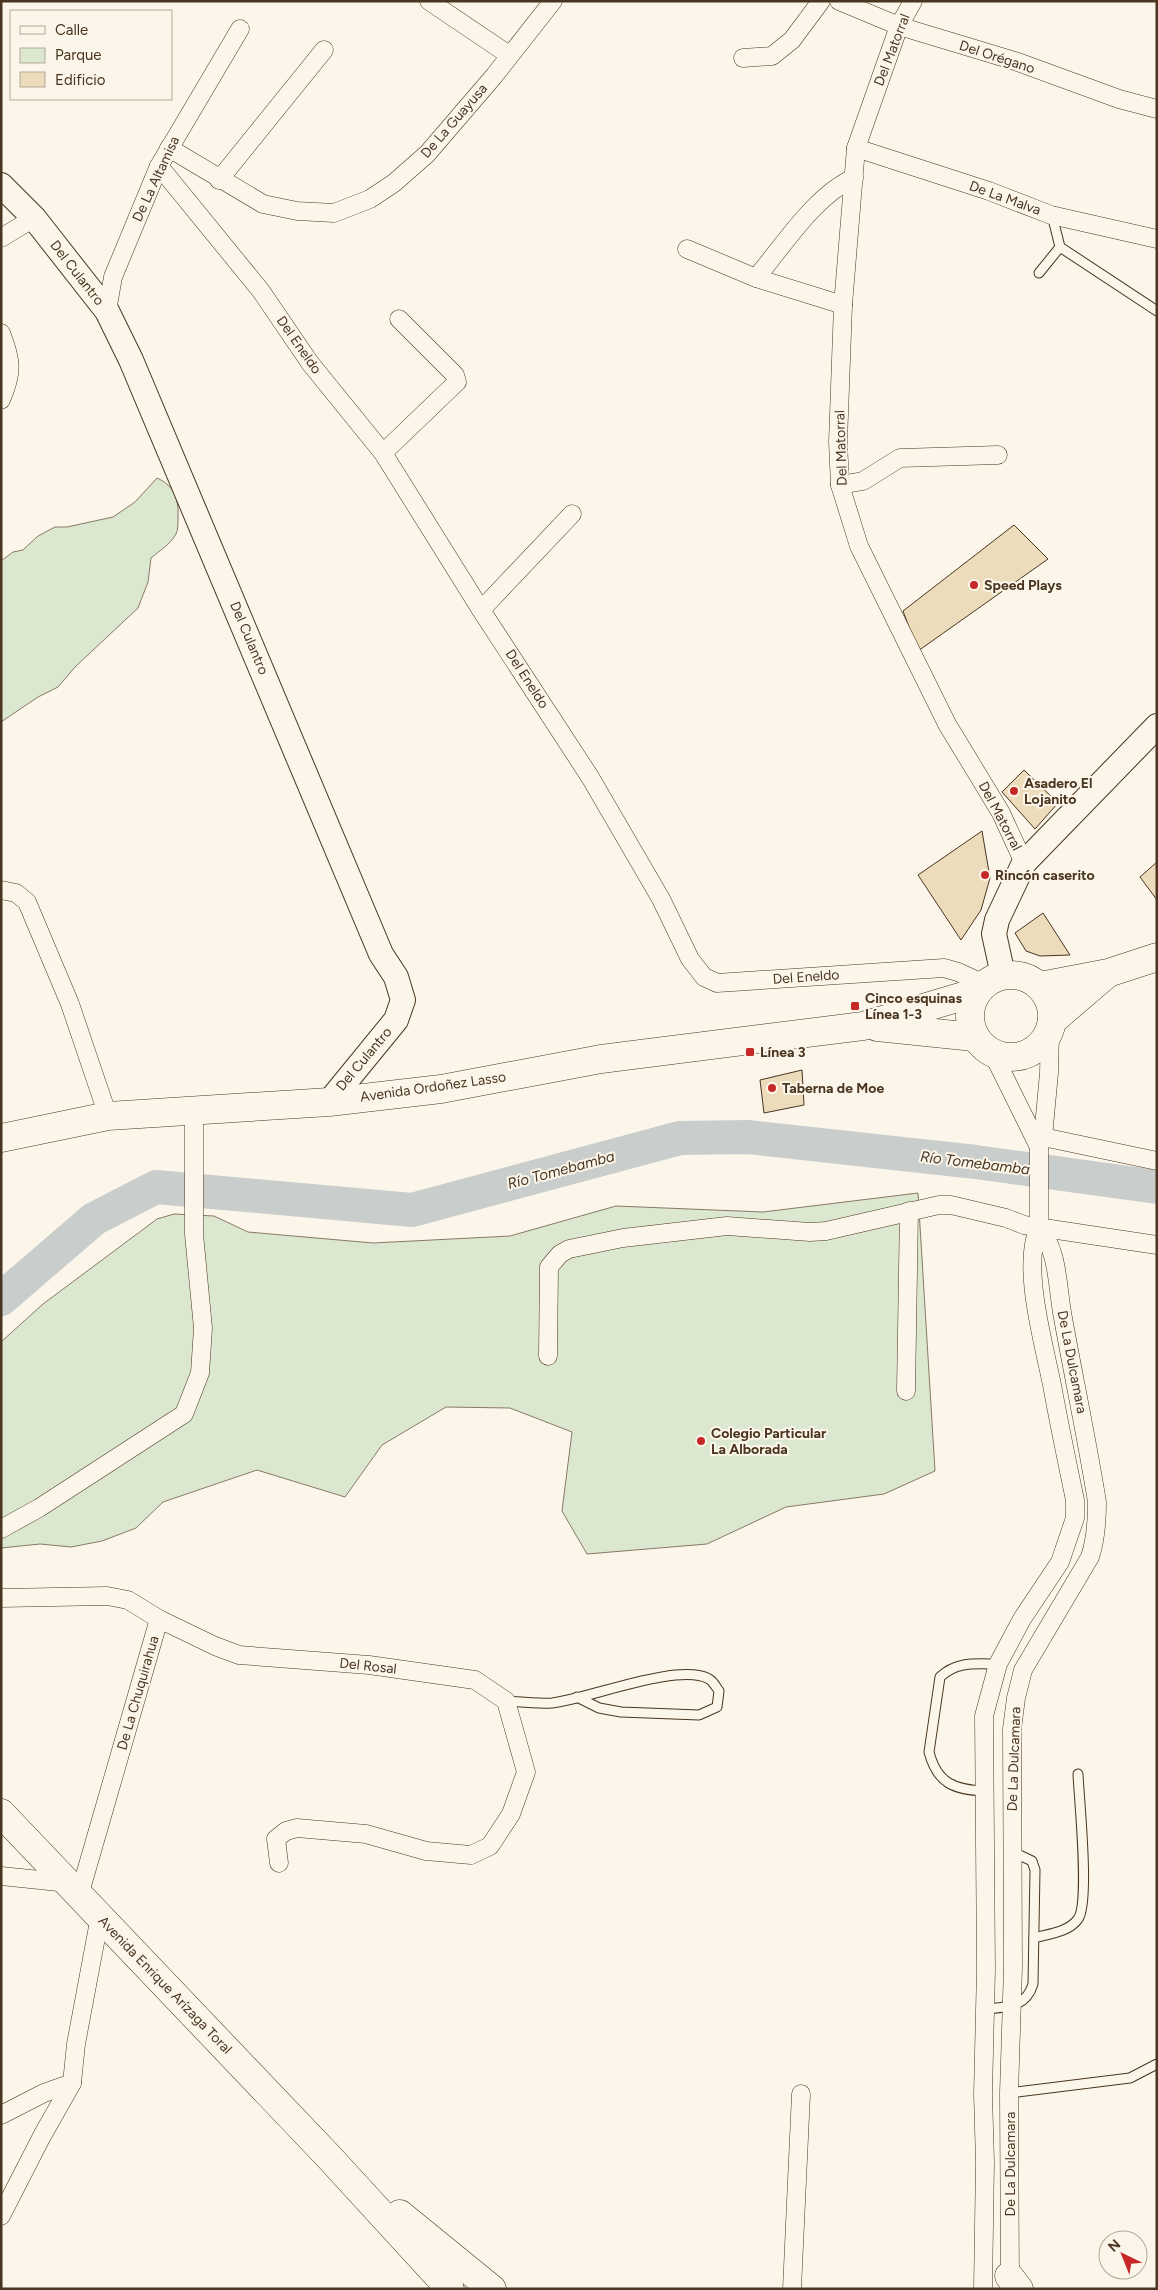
<svg xmlns="http://www.w3.org/2000/svg" width="1158" height="2290" font-family="Figtree,sans-serif">
  <style>
    .green { fill: #dce7d0; stroke: #887966 }
    .lines { fill: none; stroke-linecap: round; stroke-linejoin: round }
    .river { stroke: #c9cecd; stroke-width: 34 }
    .building { fill: #ecdcbc; stroke: #4a3520 }
    .lane-casing { stroke: #4a3520; stroke-width: 11 }
    .street-casing { stroke: #4a3520; stroke-width: 19 }
    .secondary-casing { stroke: #4a3520; stroke-width: 26 }
    .primary-casing { stroke: #4a3520; stroke-width: 29 }
    .lane { stroke: #fbf6e9; stroke-width: 9 }
    .street { stroke: #fbf6e9; stroke-width: 18 }
    .secondary { stroke: #fbf6e9; stroke-width: 24 }
    .primary { stroke: #fbf6e9; stroke-width: 28 }
    .poi-dot { fill: #c62828; stroke: #fbf6e9; stroke-width: 2 }
    .labels { text-anchor: middle; dominant-baseline: central; stroke-width: 4; stroke-linejoin: round; paint-order: stroke }
    .street-label { font-size: 14px; fill: #4a3520; stroke: #fbf6e9 }
    .poi-label { font-size: 14px; font-weight: bold; fill: #4a3520; stroke: #fbf6e9; text-anchor: start }
    .water-label { font-size: 15px; font-style: italic; fill: #4a3520; stroke: #fbf6e9 }
  </style>
  <rect width="100%" height="100%" fill="#fbf6e9"/>
  <!-- green -->
  <g class="green">
    <path d="M 157,478 C 175,486 179,500 178,519 C 178,524 178,530 176,534 C 170,545 160,550 151,558 L 148,582 L 138,608 L 75,667 L 58,687 L 38,697 L 1,722 L 1,561 L 13,552 L 23,550 L 38,536 L 55,527 L 67,527 L 113,517 L 135,502 Z"/>
    <path d="M 918,1193 L 935,1471 L 884,1494 L 786,1507 L 707,1544 L 587,1554 L 562,1511 L 572,1432 L 510,1408 L 446,1407 L 382,1445 L 345,1497 L 257,1470 L 163,1502 L 136,1528 L 102,1541 L 71,1547 L 40,1544 L 1,1548 L 1,1342 L 43,1304 L 157,1219 L 174,1214 L 214,1216 L 248,1232 L 373,1243 L 510,1236 L 616,1206 L 763,1212 Z"/>
  </g>
  <g class="lines">
    <!-- river -->
    <path class="river" d="M 1,1299 L 94,1219 L 156,1187 L 412,1210 L 680,1138 L 748,1137 L 976,1162 L 1157,1187"/>
  </g>
  <!-- building -->
  <g class="building">
    <path d="M 1014,525 L 1048,559 L 918,651 L 903,611 Z"/>
    <path d="M 1024,770 L 1058,803 L 1035,829 L 1002,792 Z"/>
    <path d="M 982,831 L 990,878 L 981,910 L 961,940 L 918,875 Z"/>
    <path d="M 1157,862 L 1157,900 L 1140,877 Z"/>
    <path d="M 1043,913 L 1070,955 L 1040,956 L 1026,951 L 1015,933 Z"/>
    <path d="M 802,1070 L 804,1105 L 764,1113 L 760,1080 Z"/>
  </g>
  <g class="lines">
    <!-- lane casing -->
    <g class="lane-casing">
      <g id="lane">
        <path d="M 1052,215 L 1060,247 L 1157,311"/>
        <path d="M 1039,273 L 1060,247"/>
        <path d="M 506,1701 C 521,1702 537,1704 552,1703 C 588,1699 679,1662 709,1679 C 713,1681 716,1687 719,1691 L 717,1707 L 699,1715 L 621,1712 L 599,1708 L 577,1697"/>
        <path d="M 985,1791 C 954,1790 937,1783 929,1752 L 940,1677 C 957,1661 975,1664 998,1664"/>
        <path d="M 1034,1938 C 1048,1934 1069,1932 1078,1919 C 1090,1903 1079,1799 1078,1774"/>
        <path d="M 985,2009 C 1006,2007 1026,2008 1033,1984 L 1035,1870 L 1032,1861 L 1013,1852"/>
        <path d="M 1009,2093 L 1130,2078 L 1157,2064"/>
      </g>
    </g>
    <!-- street casing -->
    <g class="street-casing">
      <g id="street">
        <path d="M 429,1 L 509,55"/>
        <path d="M 839,1 L 899,26 L 1015,61 L 1119,99 L 1157,109"/>
        <path d="M 913,1 L 899,26 L 856,148 L 843,305 L 838,442 L 840,485 L 859,546 L 947,724 L 1001,813 L 1024,863"/>
        <path d="M 743,58 L 772,56 L 792,40 L 821,1"/>
        <path d="M 169,148 L 263,204 L 297,211 L 334,213 L 370,199 L 394,183 L 427,154 L 494,76 L 553,1"/>
        <path d="M 856,148 L 989,191 L 1051,215 L 1157,239"/>
        <path d="M 159,166 L 261,291 L 310,363 L 383,453 L 481,610 L 590,777 L 661,899 L 690,959 L 704,977 L 717,983 L 944,968 L 958,972 L 984,984"/>
        <path d="M 219,180 L 324,50"/>
        <path d="M 1,238 L 34,218"/>
        <path d="M 687,249 L 756,278"/>
        <path d="M 843,305 L 756,278 C 783,246 815,195 854,178"/>
        <path d="M 107,311 L 113,277 L 159,166 L 240,29"/>
        <path d="M 1,333 C 12,361 13,372 1,400"/>
        <path d="M 383,453 L 457,382 L 455,375 L 399,319"/>
        <path d="M 840,485 L 863,481 L 900,458 L 998,455"/>
        <path d="M 481,610 L 572,514"/>
        <path d="M 1,890 L 16,893 L 27,902 L 70,1004 L 108,1116"/>
        <path d="M 993,1054 L 1039,1147"/>
        <path d="M 1043,1137 L 1157,1161"/>
        <path d="M 548,1356 L 549,1267 L 560,1254 L 569,1249 L 623,1238 L 727,1226 L 810,1232 L 826,1231 L 939,1205 L 951,1205 L 1006,1218 L 1024,1225 L 1157,1245"/>
        <path d="M 906,1391 L 909,1211"/>
        <path d="M 1,1529 L 39,1508 L 184,1414 L 200,1373 L 203,1328 L 194,1234 L 194,1109"/>
        <path d="M 1,1598 L 107,1596 L 128,1600 L 159,1619 L 79,1896"/>
        <path d="M 159,1619 L 215,1646 L 239,1655 L 369,1665 L 475,1680 L 506,1701 L 526,1772 L 511,1814 L 490,1846 L 471,1855 L 426,1851 L 366,1834 L 297,1828 L 286,1831 L 276,1839 L 279,1863"/>
        <path d="M 1,1876 L 69,1883"/>
        <path d="M 1,2115 L 44,2093 L 72,2083"/>
        <path d="M 1,2216 L 42,2136 L 72,2083 L 76,2044 L 100,1916"/>
        <path d="M 1010,2286 L 1009,2093 L 1013,1967 L 1012,1729 L 1016,1698 L 1023,1670 L 1090,1557 C 1096,1539 1097,1521 1097,1502 C 1087,1440 1074,1379 1063,1318 C 1057,1288 1059,1251 1039,1228"/>
        <path d="M 792,2289 L 801,2094"/>
        <path d="M 983,2289 L 985,2162 L 983,2094 L 986,1969 L 984,1716 L 998,1664 L 1022,1619 L 1060,1562 L 1075,1518 L 1075,1500 C 1067,1462 1059,1423 1052,1385 C 1044,1344 1021,1265 1039,1228 L 1039,1147 L 1043,1137 L 1049,1073 L 1050,1031"/>
      </g>
    </g>
    <!-- secondary casing -->
    <g class="secondary-casing">
      <g id="secondary">
        <path d="M 1,185 L 34,218 L 107,311 L 131,360 L 381,954 L 396,977 L 403,1000 L 396,1020 L 329,1102"/>
        <path d="M 1003,975 L 994,934 L 997,920 L 1024,863 L 1157,726"/>
      </g>
    </g>
    <!-- primary casing -->
    <g class="primary-casing">
      <g id="primary">
        <circle cx="1011" cy="1016" r="41"/>
        <path d="M 1040,986 L 1108,973 L 1157,957"/>
        <path d="M 1052,1021 L 1107,974"/>
        <path d="M 877,1027 L 974,1037"/>
        <path d="M 1,1138 L 108,1116 L 329,1102 L 441,1089 L 601,1059 L 863,1026 L 977,992"/>
        <path d="M 1,1813 L 329,2157 L 450,2289"/>
        <path d="M 400,2214 L 492,2289"/>
        <path d="M 1009,2276 L 1019,2289"/>
      </g>
    </g>
    <!-- lane -->
    <use href="#lane" class="lane"/>
    <!-- street -->
    <use href="#street" class="street"/>
    <!-- secondary -->
    <use href="#secondary" class="secondary"/>
    <!-- primary -->
    <use href="#primary" class="primary"/>
  </g>
  <!-- markers -->
  <g class="poi-dot">
    <circle cx="974" cy="585" r="5"/>
    <circle cx="1014" cy="791" r="5"/>
    <circle cx="985" cy="875" r="5"/>
    <rect x="850" y="1001" width="10" height="10" rx="2.5"/>
    <rect x="745" y="1047" width="10" height="10" rx="2.5"/>
    <circle cx="772" cy="1088" r="5"/>
    <circle cx="701" cy="1441" r="5"/>
  </g>
  <g class="labels">
    <!-- street labels -->
    <g class="street-label">
      <text transform="translate(892 50) rotate(-69)">Del Matorral</text>
      <text transform="translate(997 57) rotate(18)">Del Orégano</text>
      <text transform="translate(454 121) rotate(-49)">De La Guayusa</text>
      <text transform="translate(156 179) rotate(-65)">De La Altamisa</text>
      <text transform="translate(1005 198) rotate(20)">De La Malva</text>
      <text transform="translate(77 273) rotate(52)">Del Culantro</text>
      <text transform="translate(299 345) rotate(55)">Del Eneldo</text>
      <text transform="translate(841 448) rotate(-92)">Del Matorral</text>
      <text transform="translate(249 638) rotate(67)">Del Culantro</text>
      <text transform="translate(527 679) rotate(57)">Del Eneldo</text>
      <text transform="translate(1000 816) rotate(62)">Del Matorral</text>
      <text transform="translate(806 977) rotate(-4)">Del Eneldo</text>
      <text transform="translate(364 1059) rotate(-50)">Del Culantro</text>
      <text transform="translate(433 1087) rotate(-8)">Avenida Ordoñez Lasso</text>
      <text transform="translate(1072 1362) rotate(79)">De La Dulcamara</text>
      <text transform="translate(368 1666) rotate(6)">Del Rosal</text>
      <text transform="translate(138 1693) rotate(-74)">De La Chuquirahua</text>
      <text transform="translate(1014 1759) rotate(-88)">De La Dulcamara</text>
      <text transform="translate(165 1985) rotate(46)">Avenida Enrique Arízaga Toral</text>
      <text transform="translate(1010 2164) rotate(-90)">De La Dulcamara</text>
    </g>
    <!-- poi labels -->
    <g class="poi-label">
      <text x="984" y="585">Speed Plays</text>
      <text x="1024" y="783">Asadero El<tspan x="1024" dy="16">Lojanito</tspan></text>
      <text x="995" y="875">Rincón caserito</text>
      <text x="865" y="998">Cinco esquinas<tspan x="865" dy="16">Línea 1-3</tspan></text>
      <text x="760" y="1052">Línea 3</text>
      <text x="782" y="1088">Taberna de Moe</text>
      <text x="711" y="1433">Colegio Particular<tspan x="711" dy="16">La Alborada</tspan></text>
    </g>
    <!-- water labels -->
    <g class="water-label">
      <text transform="translate(975 1163) rotate(7)">Río Tomebamba</text>
      <text transform="translate(561 1170) rotate(-15)">Río Tomebamba</text>
    </g>
  </g>
  <!-- border -->
  <rect width="1158" height="2290" fill="none" stroke="#4a3520" stroke-width="5"/>
  <!-- legend -->
  <rect x="10" y="10" width="162" height="90" fill="#fbf6e9" stroke="#b4a999"/>
  <rect x="20" y="26" width="25" height="8" fill="#fbf6e9" stroke="#b4a999"/>
  <text x="55" y="35" font-size="15" fill="#4a3520">Calle</text>
  <rect x="20" y="48" width="25" height="15" fill="#dce7d0" stroke="#b4a999"/>
  <text x="55" y="60" font-size="15" fill="#4a3520">Parque</text>
  <rect x="20" y="72" width="25" height="15" fill="#ecdcbc" stroke="#b4a999"/>
  <text x="55" y="85" font-size="15" fill="#4a3520">Edificio</text>
  <!-- north arrow -->
  <g transform="translate(1123 2255) rotate(317)"><circle r="24" fill="#fbf6e9" stroke="#b4a999"/>
  <path d="M0-4L9 19L0 12L-9 19Z" fill="#c62828"/>
  <text y="-8" font-size="14" font-weight="bold" text-anchor="middle" fill="#4a3520">N</text>
  </g>
</svg>
